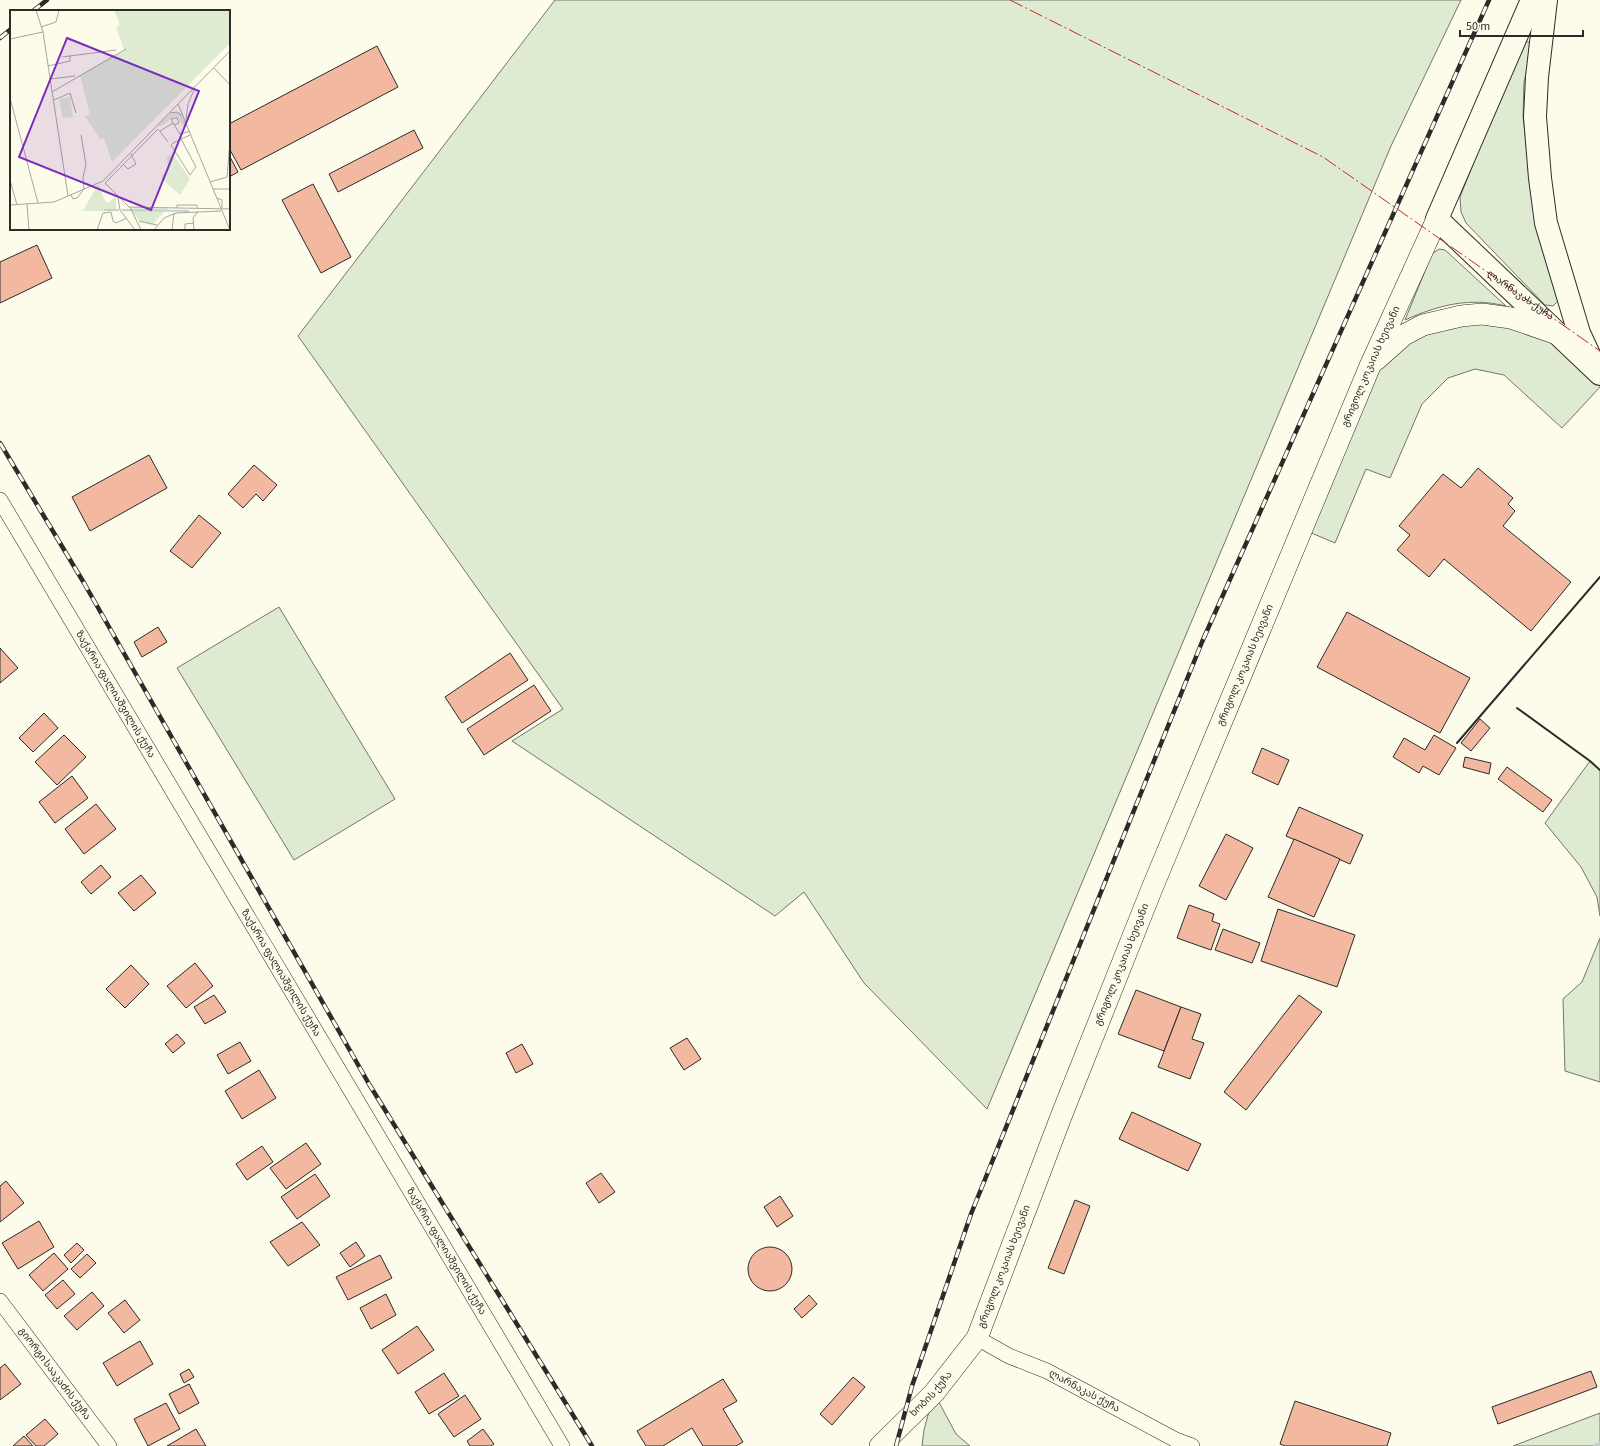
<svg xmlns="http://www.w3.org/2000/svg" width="1600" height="1446" font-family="'Source Sans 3','Noto Sans Georgian',sans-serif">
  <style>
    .green { fill: #deebd1; stroke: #74746e }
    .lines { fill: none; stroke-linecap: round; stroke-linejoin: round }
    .stream { stroke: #c7d0d0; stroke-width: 5 }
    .building { fill: #f2b8a0; stroke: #2b2b2b }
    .minor-casing { stroke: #2b2b2b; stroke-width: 16 }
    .secondary-casing { stroke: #2b2b2b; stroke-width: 22 }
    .trunk-casing { stroke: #2b2b2b; stroke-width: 24 }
    .minor { stroke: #fdfbea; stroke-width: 15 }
    .secondary { stroke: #fdfbea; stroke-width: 21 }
    .trunk { stroke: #fdfbea; stroke-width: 22 }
    .rail-casing { stroke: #2b2b2b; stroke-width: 4.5 }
    .rail { stroke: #fdfbea; stroke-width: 3; stroke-dasharray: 9; stroke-linecap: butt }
    .wall { stroke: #2b2b2b; stroke-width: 2 }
    .power { stroke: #c62828; stroke-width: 1; stroke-dasharray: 14 3 2 3; stroke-linecap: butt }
    .labels { text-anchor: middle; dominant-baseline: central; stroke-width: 3; stroke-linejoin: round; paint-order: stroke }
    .street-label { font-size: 10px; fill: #2b2b2b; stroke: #fdfbea }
    .inset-river { fill: none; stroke: #c7d0d0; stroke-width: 2 }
    .inset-road { fill: none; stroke: #a9a89e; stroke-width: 1 }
    .view { fill: #7b2cbf; fill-opacity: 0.15; stroke: #7b2cbf; stroke-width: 2 }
    .inset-edge { fill: none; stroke: #2b2b2b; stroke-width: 2 }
  </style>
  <rect width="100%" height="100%" fill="#fdfbea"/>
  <!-- green -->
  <g class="green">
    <path d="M 555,0 L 1461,0 L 1391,146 L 987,1109 L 864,983 L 804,892 L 775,916 L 512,741 L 563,709 L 298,336 Z"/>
    <path d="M 1525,41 L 1532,43 L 1532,49 L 1524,82 L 1523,116 L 1531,185 L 1538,229 L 1558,301 L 1553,306 L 1545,305 L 1466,223 L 1461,212 L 1460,197 L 1521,44 Z"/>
    <path d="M 1439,249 L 1445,250 L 1506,306 C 1469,297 1439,305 1405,320 L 1432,254 Z"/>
    <path d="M 1461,316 L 1560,335 L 1600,374 L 1600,387 L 1562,428 L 1504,375 L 1475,369 L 1448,378 L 1422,404 L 1390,478 L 1366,469 L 1335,543 L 1302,529 L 1370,366 L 1404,335 Z"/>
    <path d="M 279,607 L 395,799 L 294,860 L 177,668 Z"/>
    <path d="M 1590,761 L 1600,770 L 1600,916 L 1597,897 L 1581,867 L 1545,823 Z"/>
    <path d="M 1600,938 L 1600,1082 L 1565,1071 L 1563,999 L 1582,982 Z"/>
    <path d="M 934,1393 L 956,1434 L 970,1446 L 922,1446 L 924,1430 Z"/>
    <path d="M 1600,1413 L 1600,1446 L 1513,1446 Z"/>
  </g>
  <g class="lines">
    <!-- stream -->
    <path class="stream" d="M 1596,1446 L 1600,1444"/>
  </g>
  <!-- building -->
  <g class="building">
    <path d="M 377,46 L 398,87 L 241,170 L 229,148 L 229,124 Z"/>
    <path d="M 414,130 L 423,148 L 338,192 L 329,174 Z"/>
    <path d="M 229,155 L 238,172 L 229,177 Z"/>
    <path d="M 313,184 L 351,257 L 321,273 L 282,200 Z"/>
    <path d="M 37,245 L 52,278 L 0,303 L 0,262 Z"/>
    <path d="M 149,455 L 167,488 L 90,531 L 72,497 Z"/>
    <path d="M 254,465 L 277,485 L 263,501 L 256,494 L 243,508 L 228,494 Z"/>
    <path d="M 1478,468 L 1513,498 L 1508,504 L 1515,511 L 1503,526 L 1571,582 L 1531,631 L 1444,559 L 1429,577 L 1397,550 L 1410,535 L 1399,526 L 1443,474 L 1461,488 Z"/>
    <path d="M 199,515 L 221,533 L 192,568 L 170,551 Z"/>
    <path d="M 1347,612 L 1470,678 L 1440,733 L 1317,667 Z"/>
    <path d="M 158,627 L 167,642 L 142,657 L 134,642 Z"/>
    <path d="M 0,648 L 18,668 L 0,683 Z"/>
    <path d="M 510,653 L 528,680 L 462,723 L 445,697 Z"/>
    <path d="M 534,685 L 551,711 L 484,755 L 467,729 Z"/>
    <path d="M 44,713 L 58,728 L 33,752 L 19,738 Z"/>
    <path d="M 1480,719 L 1490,728 L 1471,751 L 1461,743 Z"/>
    <path d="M 64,735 L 86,757 L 57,785 L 35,762 Z"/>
    <path d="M 1434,735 L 1456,748 L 1439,775 L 1423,766 L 1419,773 L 1393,757 L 1404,738 L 1425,750 Z"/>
    <path d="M 1262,748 L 1289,760 L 1278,785 L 1252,773 Z"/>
    <path d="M 1465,757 L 1491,763 L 1489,774 L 1463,767 Z"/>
    <path d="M 1507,767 L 1552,800 L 1543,812 L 1498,779 Z"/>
    <path d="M 72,776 L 88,798 L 55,823 L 39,802 Z"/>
    <path d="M 96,804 L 116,829 L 84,854 L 65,829 Z"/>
    <path d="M 1299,807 L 1363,835 L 1350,864 L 1286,836 Z"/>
    <path d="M 1226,834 L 1253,848 L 1226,900 L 1199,886 Z"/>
    <path d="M 1294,839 L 1340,859 L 1314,917 L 1268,897 Z"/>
    <path d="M 101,865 L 111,877 L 91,894 L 81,882 Z"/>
    <path d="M 141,875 L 156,893 L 134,911 L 118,893 Z"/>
    <path d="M 1189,905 L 1214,914 L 1212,921 L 1220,924 L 1211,950 L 1177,938 Z"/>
    <path d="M 1278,909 L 1355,935 L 1337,987 L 1261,961 Z"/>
    <path d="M 1223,929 L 1260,943 L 1252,963 L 1215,950 Z"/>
    <path d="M 195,963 L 213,986 L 186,1008 L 167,986 Z"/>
    <path d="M 131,965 L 149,984 L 125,1008 L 106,989 Z"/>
    <path d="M 1136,990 L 1181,1007 L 1164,1051 L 1118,1034 Z"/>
    <path d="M 214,995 L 226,1012 L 205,1024 L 194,1007 Z"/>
    <path d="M 1299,995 L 1322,1012 L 1246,1110 L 1224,1092 Z"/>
    <path d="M 1181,1007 L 1201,1014 L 1192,1039 L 1204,1043 L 1190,1079 L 1158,1067 Z"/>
    <path d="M 177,1034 L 185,1043 L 173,1053 L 165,1044 Z"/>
    <path d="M 687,1038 L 701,1059 L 684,1070 L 670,1048 Z"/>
    <path d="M 240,1042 L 251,1061 L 228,1074 L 217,1055 Z"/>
    <path d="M 522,1044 L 533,1064 L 516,1073 L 506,1053 Z"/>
    <path d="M 259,1070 L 276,1098 L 242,1119 L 225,1091 Z"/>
    <path d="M 1132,1112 L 1201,1144 L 1188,1171 L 1119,1139 Z"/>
    <path d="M 306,1143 L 321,1164 L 286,1189 L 270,1168 Z"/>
    <path d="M 262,1146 L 273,1162 L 247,1180 L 236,1164 Z"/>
    <path d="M 601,1173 L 615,1192 L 599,1203 L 586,1183 Z"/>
    <path d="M 315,1174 L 330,1196 L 297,1219 L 281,1197 Z"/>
    <path d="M 6,1181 L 24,1203 L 0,1222 L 0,1186 Z"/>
    <path d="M 780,1196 L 793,1216 L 777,1227 L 764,1207 Z"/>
    <path d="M 1075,1200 L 1090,1206 L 1064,1274 L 1048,1268 Z"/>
    <path d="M 39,1221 L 54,1247 L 18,1269 L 2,1243 Z"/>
    <path d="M 302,1222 L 320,1245 L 288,1266 L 270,1242 Z"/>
    <path d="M 356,1242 L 365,1256 L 350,1267 L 340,1253 Z"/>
    <path d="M 77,1243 L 84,1250 L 71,1263 L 64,1255 Z"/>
    <circle cx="770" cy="1269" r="22"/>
    <path d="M 54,1253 L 68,1269 L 43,1291 L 29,1275 Z"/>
    <path d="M 87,1254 L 96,1263 L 80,1278 L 71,1269 Z"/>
    <path d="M 380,1255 L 392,1278 L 348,1300 L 336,1277 Z"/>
    <path d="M 63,1280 L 75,1294 L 57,1309 L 45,1295 Z"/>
    <path d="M 92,1292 L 104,1306 L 77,1330 L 64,1316 Z"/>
    <path d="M 386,1294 L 396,1315 L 371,1329 L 360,1308 Z"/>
    <path d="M 809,1295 L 817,1304 L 802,1318 L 794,1309 Z"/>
    <path d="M 125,1300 L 140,1320 L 124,1333 L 108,1313 Z"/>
    <path d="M 417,1326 L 434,1350 L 398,1374 L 382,1350 Z"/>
    <path d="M 140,1341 L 153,1364 L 117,1386 L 103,1363 Z"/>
    <path d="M 5,1364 L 21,1384 L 0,1400 L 0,1368 Z"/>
    <path d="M 189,1369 L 194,1377 L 184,1383 L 180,1374 Z"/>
    <path d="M 1591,1371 L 1597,1387 L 1498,1424 L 1492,1407 Z"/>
    <path d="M 444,1373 L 459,1396 L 429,1414 L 415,1392 Z"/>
    <path d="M 853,1377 L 865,1387 L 832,1425 L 820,1414 Z"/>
    <path d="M 723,1379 L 737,1401 L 723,1409 L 743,1442 L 736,1446 L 703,1446 L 692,1428 L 663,1446 L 646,1446 L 637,1431 Z"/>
    <path d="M 189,1384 L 199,1403 L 179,1414 L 169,1394 Z"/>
    <path d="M 465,1395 L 481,1419 L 454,1437 L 438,1414 Z"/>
    <path d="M 1295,1401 L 1391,1433 L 1387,1446 L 1285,1446 L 1280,1444 Z"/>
    <path d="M 166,1403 L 180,1429 L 148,1446 L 134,1419 Z"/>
    <path d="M 45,1419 L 58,1434 L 44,1446 L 36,1446 L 26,1435 Z"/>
    <path d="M 196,1429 L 206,1446 L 167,1446 Z"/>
    <path d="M 483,1429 L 494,1444 L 491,1446 L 470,1446 L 467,1441 Z"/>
    <path d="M 24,1436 L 33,1446 L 13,1446 Z"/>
  </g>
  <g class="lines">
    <!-- minor casing -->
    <g class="minor-casing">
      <g id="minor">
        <path id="s1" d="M 0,500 L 562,1446"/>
        <path id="s2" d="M 0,1301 L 109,1446"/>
        <path id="s3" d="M 977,1338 L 1009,1356 L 1047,1371 L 1176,1440 L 1192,1446"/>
      </g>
    </g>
    <!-- secondary casing -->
    <g class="secondary-casing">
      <g id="secondary">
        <path d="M 1376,360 L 1404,335 L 1423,325 L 1461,316 L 1482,314 L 1511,318 L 1560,335"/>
        <path id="s4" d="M 880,1446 L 934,1393 L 977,1338 L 1062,1114 L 1153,886 L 1370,366 L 1437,219"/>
      </g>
    </g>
    <!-- trunk casing -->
    <g class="trunk-casing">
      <g id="trunk">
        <path d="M 1532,0 L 1437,219 L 1600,374"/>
        <path d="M 1546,0 L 1537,77 L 1535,117 L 1540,178 L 1546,223 L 1579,333 L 1591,359"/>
      </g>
    </g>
    <!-- minor -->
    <use href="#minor" class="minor"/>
    <!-- secondary -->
    <use href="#secondary" class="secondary"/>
    <!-- trunk -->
    <use href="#trunk" class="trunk"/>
    <!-- rail casing -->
    <g class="rail-casing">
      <g id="rail">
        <path d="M 33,11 L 47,0"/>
        <path d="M 0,38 L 11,29"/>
        <path d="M 0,443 L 84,583 L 369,1084 L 592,1446"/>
        <path d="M 896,1446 L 912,1386 L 971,1214 L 1202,642 L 1489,0"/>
      </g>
    </g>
    <!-- rail -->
    <use href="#rail" class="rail"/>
    <!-- wall -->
    <g class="wall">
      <path d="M 1517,708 L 1590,761 L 1600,770"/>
      <path d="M 1457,743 L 1600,577"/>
    </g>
    <!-- power -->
    <path class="power" id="s5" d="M 1010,0 L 1323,157 L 1600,351"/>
  </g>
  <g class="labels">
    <!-- street labels -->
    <g class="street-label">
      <text stroke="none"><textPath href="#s5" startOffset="591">ლარნაკას ქუჩა</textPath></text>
      <text stroke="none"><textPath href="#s4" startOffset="1194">გრიგოლ კოკაიას ხეივანი</textPath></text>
      <text stroke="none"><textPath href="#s4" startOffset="870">გრიგოლ კოკაიას ხეივანი</textPath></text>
      <text stroke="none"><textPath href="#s1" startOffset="226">ზაქარია ფალიაშვილის ქუჩა</textPath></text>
      <text stroke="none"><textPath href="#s4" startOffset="546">გრიგოლ კოკაიას ხეივანი</textPath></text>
      <text stroke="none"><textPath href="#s1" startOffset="550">ზაქარია ფალიაშვილის ქუჩა</textPath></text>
      <text stroke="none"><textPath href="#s1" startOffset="874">ზაქარია ფალიაშვილის ქუჩა</textPath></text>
      <text stroke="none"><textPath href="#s4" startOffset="222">გრიგოლ კოკაიას ხეივანი</textPath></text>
      <text stroke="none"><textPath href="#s2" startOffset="91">გიორგი სააკაძის ქუჩა</textPath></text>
      <text stroke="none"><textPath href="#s3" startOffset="120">ლარნაკას ქუჩა</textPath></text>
      <text stroke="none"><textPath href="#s4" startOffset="73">ხობის ქუჩა</textPath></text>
    </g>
  </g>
  <!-- overview -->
  <g transform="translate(10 10)">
    <rect width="220" height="220" fill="#fdfbea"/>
    <path d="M 104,0 L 220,0 L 220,33 L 102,152 L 94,128 L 90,129 L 75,106 L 80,105 L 70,65 L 114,40 L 106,17 L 110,15 ZM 60,87 L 63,107 L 53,108 L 49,89 ZM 169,103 L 177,113 L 172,115 L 169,109 L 164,107 L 149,117 L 147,115 L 158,104 ZM 163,144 L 180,169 L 170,185 L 151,168 L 158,158 L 157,147 ZM 88,174 L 95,191 L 98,193 L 106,186 L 106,201 L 73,201 ZM 119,197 L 158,198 L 142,215 L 130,212 Z" fill="#deebd1"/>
    <path class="inset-river" d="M 94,200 L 109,200M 112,200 L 179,201"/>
    <path class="inset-road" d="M 26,0 L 33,22 L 58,186M 31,17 L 46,12 L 49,0M 0,29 L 33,22M 52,47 L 106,40M 38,56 L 60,51 L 60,45M 204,58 L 220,75M 40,69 L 65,66M 42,82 L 116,39M 0,88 L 28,193M 44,90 L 60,83 L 66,103M 160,103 L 167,102 L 173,106M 176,109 L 178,94 L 184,80M 163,113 L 161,109 L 167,108 L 169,113 L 164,115M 149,120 L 158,132M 150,121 L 163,113 L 170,124 L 180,121M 171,129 L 186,157 L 180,165 L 161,135 L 163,133 L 180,125M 113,154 L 118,159 L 126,154 L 121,144M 0,170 L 7,195M 200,172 L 217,167 L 220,132M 95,173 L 148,119M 95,173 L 121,199 L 131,220M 203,179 L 220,179M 61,185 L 63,189 L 67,188 L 74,179 L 73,167 L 76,155 L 71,125M 108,188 L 110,200 L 125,220M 207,188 L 212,190 L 212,198M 17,194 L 19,220M 0,195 L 44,192 L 93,171 L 168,94M 119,197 L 220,199M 167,198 L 167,195 L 187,195 L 187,198M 129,211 L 147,215M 87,220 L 93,203 L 101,202 L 103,211 L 106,213 L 117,208M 144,220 L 154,208 L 166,203 L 211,201M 162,220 L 164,203M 175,220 L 175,214 L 184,213M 184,220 L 183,208 L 188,201M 220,220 L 168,94 L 220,41"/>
    <path class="view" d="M 57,28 L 189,81 L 141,200 L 9,147 Z"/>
    <rect width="220" height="220" class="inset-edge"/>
  </g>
  <!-- scale -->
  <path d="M1460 30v6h123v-6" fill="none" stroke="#2b2b2b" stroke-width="2"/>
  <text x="1466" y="30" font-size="12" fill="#2b2b2b" stroke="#fdfbea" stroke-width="3" paint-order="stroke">50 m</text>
</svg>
